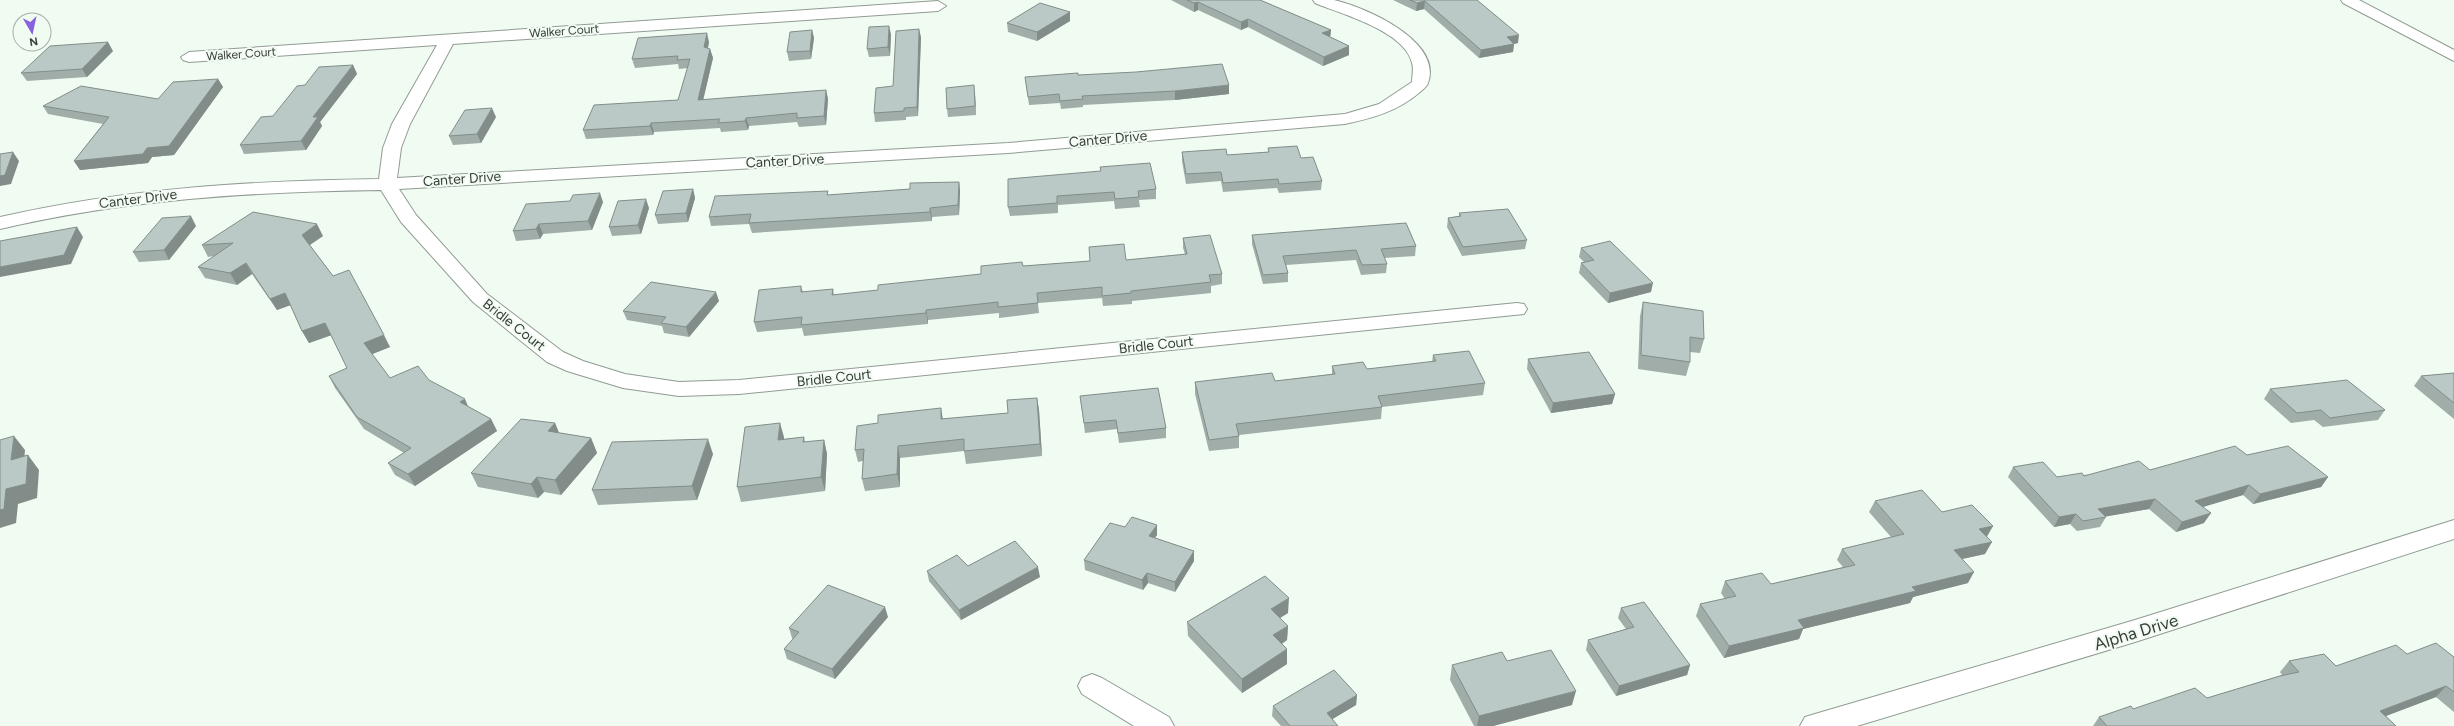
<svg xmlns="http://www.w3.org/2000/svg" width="2454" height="726" font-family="Figtree,sans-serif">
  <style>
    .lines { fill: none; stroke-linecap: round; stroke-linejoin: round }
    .street-casing { stroke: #919b93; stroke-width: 2 }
    .street { fill: #fff; fill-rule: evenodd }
    .wall { fill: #a0ada9 }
    .shaded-wall { fill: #828d8a }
    .building { fill: #bac9c5; stroke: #828d8a }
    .labels { text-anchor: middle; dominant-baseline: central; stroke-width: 4; stroke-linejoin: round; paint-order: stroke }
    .far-street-label { font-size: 12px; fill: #393d3a; stroke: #f0fbf2 }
    .street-label { font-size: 14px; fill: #393d3a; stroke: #f0fbf2 }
    .near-street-label { font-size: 17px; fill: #393d3a; stroke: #f0fbf2 }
  </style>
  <rect width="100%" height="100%" fill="#f0fbf2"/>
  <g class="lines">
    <!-- street casing -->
    <g class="street-casing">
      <g id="street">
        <path d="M 1313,0 C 1319,0 1327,0 1334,0 C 1365,7 1443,41 1428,83 C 1427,87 1422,90 1420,92 C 1398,111 1373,118 1345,124 L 1008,153 L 399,189 L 416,215 L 487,294 L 563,352 L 583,361 L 625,374 L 679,382 L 739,380 L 1517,303 L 1524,304 L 1527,309 L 1524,314 L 739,394 L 679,396 L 623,388 L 567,371 L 547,362 L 473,302 L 401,222 L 381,190 C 249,192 129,199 0,229 L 0,217 C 128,188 247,181 379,179 L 383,148 L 392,124 L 437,45 L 189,62 L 183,60 L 181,57 L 189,52 L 938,1 L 946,6 L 938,11 L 453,44 L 410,124 L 401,148 L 397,178 L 1008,143 L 1345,114 L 1379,104 L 1412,82 C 1412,76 1414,69 1412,63 C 1405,31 1341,14 1315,3 Z"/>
        <path d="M 2341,0 L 2359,0 L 2454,50 L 2454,61 L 2343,3 Z"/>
        <path d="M 2454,520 L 2454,539 L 2135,642 L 1857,726 L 1800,726 L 1805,717 L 1815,714 L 2135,620 Z"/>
        <path d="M 1092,674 L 1102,678 L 1169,717 L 1174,726 L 1134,726 L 1082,694 L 1078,686 L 1082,678 Z"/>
      </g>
    </g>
    <!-- street -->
    <use href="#street" class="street"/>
  </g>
  <!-- wall -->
  <g class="wall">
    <path d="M 1171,0 L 1260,0 L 1331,30 L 1330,37 L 1349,46 L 1349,55 L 1323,66 L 1248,27 L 1241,30 L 1198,10 L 1194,12 Z"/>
    <path d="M 1393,0 L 1477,0 L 1518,43 L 1514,44 L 1513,52 L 1479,58 L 1424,9 L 1416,11 Z"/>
    <path d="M 1070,12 L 1070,21 L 1037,41 L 1008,32 L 1007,23 Z"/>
    <path d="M 812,30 L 814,38 L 811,59 L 789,61 L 787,52 Z"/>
    <path d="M 891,34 L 890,56 L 869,57 L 867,49 Z"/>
    <path d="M 921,37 L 918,116 L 906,117 L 906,120 L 875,122 L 874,113 L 893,86 Z"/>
    <path d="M 709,42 L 708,49 L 710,49 L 713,58 L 703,100 L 826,90 L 828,99 L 826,125 L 799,127 L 797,122 L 749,126 L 748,130 L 721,132 L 720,128 L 654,132 L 653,135 L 586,139 L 583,130 L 678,100 L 688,68 L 679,69 L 678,64 L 635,68 L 632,59 Z"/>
    <path d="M 113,51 L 87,77 L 27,81 L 21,73 Z"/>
    <path d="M 353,65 L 357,74 L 320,122 L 322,126 L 306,150 L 244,154 L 240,145 L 273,116 L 305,85 Z"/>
    <path d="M 1078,75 L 1229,94 L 1175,100 L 1083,105 L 1083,107 L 1061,109 L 1060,103 L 1029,105 L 1025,77 Z"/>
    <path d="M 218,79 L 223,87 L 174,155 L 152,157 L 148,163 L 80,170 L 74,161 L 103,124 L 48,114 L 43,106 L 158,99 Z"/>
    <path d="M 975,94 L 976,115 L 948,117 L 947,109 Z"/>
    <path d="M 496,117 L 481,143 L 453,145 L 449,136 Z"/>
    <path d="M 1268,148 L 1301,158 L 1322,181 L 1321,190 L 1279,193 L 1277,188 L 1223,192 L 1221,181 L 1186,184 L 1182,161 L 1182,152 L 1227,155 L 1268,152 Z"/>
    <path d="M 1008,179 L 1156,189 L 1156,199 L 1139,200 L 1140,207 L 1115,209 L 1114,201 L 1058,205 L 1058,213 L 1010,216 L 1008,207 Z"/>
    <path d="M 959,182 L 960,191 L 959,215 L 932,217 L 932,221 L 752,233 L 749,224 L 711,226 L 709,217 L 829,195 L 910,189 Z"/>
    <path d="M 693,189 L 695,198 L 688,222 L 658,224 L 655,215 Z"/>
    <path d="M 603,202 L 592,230 L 543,234 L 540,239 L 516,241 L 513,231 Z"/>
    <path d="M 649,208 L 641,234 L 612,236 L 609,227 Z"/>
    <path d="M 1459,213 L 1527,240 L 1525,249 L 1462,256 L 1447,227 L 1448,218 L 1459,216 Z"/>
    <path d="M 196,226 L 169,260 L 139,262 L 133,252 Z"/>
    <path d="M 1252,235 L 1416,246 L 1415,256 L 1384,258 L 1387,264 L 1386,273 L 1361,275 L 1356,260 L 1286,265 L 1288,273 L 1288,282 L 1263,284 L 1252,244 Z"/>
    <path d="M 323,236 L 310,245 L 333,276 L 390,347 L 372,354 L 390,378 L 429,380 L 468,407 L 491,419 L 497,431 L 415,486 L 395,475 L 388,463 L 404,453 L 364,429 L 335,388 L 329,376 L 347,368 L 331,335 L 309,343 L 302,331 L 290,305 L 277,310 L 252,274 L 237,285 L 205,278 L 198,267 L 214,256 L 208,257 L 202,245 Z"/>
    <path d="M 1183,238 L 1222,274 L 1222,284 L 1211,286 L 1211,293 L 1132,301 L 1132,304 L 1103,306 L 1102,298 L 1038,303 L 1039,313 L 999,318 L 999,313 L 928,320 L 928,324 L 804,336 L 802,328 L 757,332 L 754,322 L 801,286 L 803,292 L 833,289 L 834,295 L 878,290 L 981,274 L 1023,266 L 1090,261 L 1089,247 L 1126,260 L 1185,254 L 1183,248 Z"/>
    <path d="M 1581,248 L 1651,292 L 1608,303 L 1579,273 L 1581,263 L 1584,262 L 1579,257 Z"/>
    <path d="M 719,301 L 689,337 L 664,333 L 662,326 L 627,320 L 623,311 Z"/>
    <path d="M 1643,302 L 1704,339 L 1700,353 L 1690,352 L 1690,362 L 1686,376 L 1638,369 L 1640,316 Z"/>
    <path d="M 1433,355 L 1485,383 L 1483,395 L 1382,407 L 1381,419 L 1239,435 L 1239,448 L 1209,451 L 1195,394 L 1195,382 L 1275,381 L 1332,374 L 1332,366 L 1367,369 L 1432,362 Z"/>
    <path d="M 1528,359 L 1615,394 L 1612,404 L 1551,413 L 1527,369 Z"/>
    <path d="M 2454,373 L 2454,419 L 2414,386 L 2421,376 Z"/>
    <path d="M 2270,389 L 2385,410 L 2378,420 L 2323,427 L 2314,420 L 2291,423 L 2264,399 Z"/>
    <path d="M 1080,396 L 1166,428 L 1166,438 L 1119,443 L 1117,429 L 1085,433 Z"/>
    <path d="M 1037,398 L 1039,410 L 1042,456 L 966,464 L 964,451 L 900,458 L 900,487 L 865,491 L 862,479 L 863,461 L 858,462 L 855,450 L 943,419 L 1008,413 Z"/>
    <path d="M 555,423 L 559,433 L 591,438 L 597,453 L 561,495 L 544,492 L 538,498 L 478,487 L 471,473 Z"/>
    <path d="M 784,437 L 784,439 L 804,437 L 805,442 L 824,440 L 827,454 L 825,491 L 741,502 L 737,487 Z"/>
    <path d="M 713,454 L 697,500 L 598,505 L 592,490 Z"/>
    <path d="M 2247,455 L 2328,477 L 2321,487 L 2253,504 L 2243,495 L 2203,507 L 2204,523 L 2176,532 L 2149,509 L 2106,516 L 2106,517 L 2100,527 L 2077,531 L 2070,524 L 2054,527 L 2008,477 L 2013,467 L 2057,477 L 2150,470 Z"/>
    <path d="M 1875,501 L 1942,512 L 1993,526 L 1987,537 L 1985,554 L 1962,559 L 1968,583 L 1913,597 L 1910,603 L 1803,629 L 1799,639 L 1724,658 L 1696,616 L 1700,604 L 1725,599 L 1721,593 L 1725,581 L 1771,584 L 1843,567 L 1837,560 L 1842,549 L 1891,537 L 1869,512 Z"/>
    <path d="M 1157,525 L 1157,535 L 1155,538 L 1194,551 L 1194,561 L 1175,592 L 1148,583 L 1143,590 L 1085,570 L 1084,560 L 1125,527 Z"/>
    <path d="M 968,566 L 1040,577 L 961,620 L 929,581 L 927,571 Z"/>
    <path d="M 1621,608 L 1690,665 L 1687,675 L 1616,696 L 1586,650 L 1588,640 L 1626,629 L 1618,618 Z"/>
    <path d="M 1288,613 L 1280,618 L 1288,626 L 1287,640 L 1282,644 L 1287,664 L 1242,693 L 1188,636 L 1187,622 Z"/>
    <path d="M 888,617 L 835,679 L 787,659 L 784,649 L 793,639 L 792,638 L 789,628 Z"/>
    <path d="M 2407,654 L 2454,657 L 2454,712 L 2436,697 L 2386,716 L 2396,726 L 2093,726 L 2099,717 L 2133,709 L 2207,698 L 2282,675 L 2280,672 L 2289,661 L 2336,666 Z"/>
    <path d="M 1507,661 L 1572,705 L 1493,726 L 1474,726 L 1450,680 L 1452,665 Z"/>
    <path d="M 1357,695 L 1356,705 L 1332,719 L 1338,726 L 1281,726 L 1272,716 L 1273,706 Z"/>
  </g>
  <!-- shaded-wall -->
  <g class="shaded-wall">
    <path d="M 1425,1 L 1424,9 L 1416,11 L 1417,3 Z"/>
    <path d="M 1198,2 L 1198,10 L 1194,12 L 1194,3 Z"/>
    <path d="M 1070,12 L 1070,21 L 1037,41 L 1037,32 Z"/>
    <path d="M 1248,19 L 1248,27 L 1241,30 L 1241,22 Z"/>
    <path d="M 889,26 L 891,34 L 890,56 L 888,47 Z"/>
    <path d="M 919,29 L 921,37 L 918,116 L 917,107 Z"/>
    <path d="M 812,30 L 814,38 L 811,59 L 810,51 Z"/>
    <path d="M 1331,30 L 1330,38 L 1322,33 Z"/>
    <path d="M 707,33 L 709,42 L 706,56 L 704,47 Z"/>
    <path d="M 1519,35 L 1518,43 L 1514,44 L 1513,52 L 1479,58 L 1481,50 L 1507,37 Z"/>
    <path d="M 108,42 L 113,51 L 87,77 L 82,69 Z"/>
    <path d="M 1349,46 L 1349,55 L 1323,66 L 1324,57 Z"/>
    <path d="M 710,49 L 713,58 L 701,109 L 698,100 Z"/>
    <path d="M 353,65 L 357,74 L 320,122 L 322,126 L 306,150 L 301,141 L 313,117 Z"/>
    <path d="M 218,79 L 223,87 L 174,155 L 152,157 L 148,163 L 80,170 L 74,161 L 147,148 Z"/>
    <path d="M 974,85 L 975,94 L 976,115 L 975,106 Z"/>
    <path d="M 1229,85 L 1229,94 L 1175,100 L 1175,91 Z"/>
    <path d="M 826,90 L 828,99 L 826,125 L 824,116 Z"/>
    <path d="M 492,108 L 496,117 L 481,143 L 477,134 Z"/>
    <path d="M 746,118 L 749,126 L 748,130 L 745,121 Z"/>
    <path d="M 651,123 L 654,132 L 653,135 L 650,126 Z"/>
    <path d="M 13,152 L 19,161 L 11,184 L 0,186 L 0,176 Z"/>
    <path d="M 959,182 L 960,191 L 959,215 L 958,205 Z"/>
    <path d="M 693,189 L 695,198 L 688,222 L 686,213 Z"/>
    <path d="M 600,193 L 603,202 L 592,230 L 588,221 Z"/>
    <path d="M 646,199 L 649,208 L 641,234 L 638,225 Z"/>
    <path d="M 930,208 L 932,217 L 932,221 L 930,212 Z"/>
    <path d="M 191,216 L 196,226 L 169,260 L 164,250 Z"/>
    <path d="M 317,224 L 323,236 L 308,246 L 302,235 Z"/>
    <path d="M 539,224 L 543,234 L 540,239 L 536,229 Z"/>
    <path d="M 77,227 L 83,237 L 71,264 L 0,277 L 0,267 Z"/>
    <path d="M 246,263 L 252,274 L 237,285 L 230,273 Z"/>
    <path d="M 1653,283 L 1651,292 L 1608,303 L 1610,293 Z"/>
    <path d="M 716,292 L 719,301 L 689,337 L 686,327 Z"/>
    <path d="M 285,293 L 291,305 L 277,310 L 270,299 Z"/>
    <path d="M 926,310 L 928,320 L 928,324 L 926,313 Z"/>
    <path d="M 325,323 L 332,335 L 309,343 L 302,331 Z"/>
    <path d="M 384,335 L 390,347 L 370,355 L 364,343 Z"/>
    <path d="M 1615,394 L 1612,404 L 1551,413 L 1553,403 Z"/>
    <path d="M 1037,398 L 1039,410 L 1042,456 L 1040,444 Z"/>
    <path d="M 465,399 L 470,411 L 460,402 Z"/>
    <path d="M 941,408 L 943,420 L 941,419 Z"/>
    <path d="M 491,419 L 497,431 L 415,486 L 408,474 Z"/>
    <path d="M 555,423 L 561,438 L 548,431 Z"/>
    <path d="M 780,423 L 784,437 L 783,454 L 778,440 Z"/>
    <path d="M 14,436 L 25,450 L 23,475 L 11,460 Z"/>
    <path d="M 591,438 L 597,453 L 561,495 L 555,480 Z"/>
    <path d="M 708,439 L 713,454 L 697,500 L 692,486 Z"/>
    <path d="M 824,440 L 827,454 L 825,491 L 821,477 Z"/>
    <path d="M 898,446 L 900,458 L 900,487 L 897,474 Z"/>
    <path d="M 28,455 L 39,470 L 37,498 L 18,504 L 16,523 L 0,528 L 0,510 L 6,489 Z"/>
    <path d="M 537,477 L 544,492 L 538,498 L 531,484 Z"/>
    <path d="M 2328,477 L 2321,487 L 2253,504 L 2260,494 Z"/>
    <path d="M 2249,485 L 2243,495 L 2189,511 L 2195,501 Z"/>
    <path d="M 2155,499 L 2149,509 L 2092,519 L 2098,509 Z"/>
    <path d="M 2211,513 L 2204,523 L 2176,532 L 2182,522 Z"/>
    <path d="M 2076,514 L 2070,524 L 2054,527 L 2059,517 Z"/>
    <path d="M 1157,525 L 1157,535 L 1149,546 L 1149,536 Z"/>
    <path d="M 1993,526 L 1986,537 L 1979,529 Z"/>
    <path d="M 1992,542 L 1985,554 L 1948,562 L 1954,550 Z"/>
    <path d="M 1194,551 L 1194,561 L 1175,592 L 1175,582 Z"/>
    <path d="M 1038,567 L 1040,577 L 961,620 L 959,610 Z"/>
    <path d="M 1974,572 L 1968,583 L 1913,597 L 1910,603 L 1803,629 L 1799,639 L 1724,658 L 1729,646 L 1798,620 L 1912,587 Z"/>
    <path d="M 1147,573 L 1148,583 L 1143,590 L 1142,580 Z"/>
    <path d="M 1289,598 L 1288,613 L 1270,624 L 1271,609 Z"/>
    <path d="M 885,607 L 888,617 L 835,679 L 832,669 Z"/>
    <path d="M 1288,626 L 1287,640 L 1272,650 L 1273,635 Z"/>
    <path d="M 1287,649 L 1287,664 L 1242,693 L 1242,679 Z"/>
    <path d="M 1690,665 L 1687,675 L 1616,696 L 1619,686 Z"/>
    <path d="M 2446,686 L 2436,697 L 2370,722 L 2380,711 Z"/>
    <path d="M 1576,691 L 1572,705 L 1493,726 L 1477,726 L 1479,716 Z"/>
    <path d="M 1357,695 L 1356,705 L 1326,723 L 1327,713 Z"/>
  </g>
  <!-- building -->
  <g class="building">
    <path d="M 1187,0 L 1260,0 L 1331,30 L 1322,33 L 1349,46 L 1324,57 L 1248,19 L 1241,22 L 1198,2 L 1194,3 Z"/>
    <path d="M 1410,0 L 1477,0 L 1519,35 L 1507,37 L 1514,44 L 1481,50 L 1425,1 L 1417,3 Z"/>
    <path d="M 1040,3 L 1070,12 L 1037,32 L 1007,23 Z"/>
    <path d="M 889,26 L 888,47 L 867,49 L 869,27 Z"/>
    <path d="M 919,29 L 917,107 L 904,108 L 904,111 L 874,113 L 876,88 L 893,86 L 896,31 Z"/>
    <path d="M 812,30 L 810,51 L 787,52 L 790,32 Z"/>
    <path d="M 707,33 L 704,47 L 710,49 L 698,100 L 826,90 L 824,116 L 797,118 L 797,113 L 746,118 L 745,121 L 718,123 L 720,119 L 651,123 L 650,126 L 583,130 L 594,105 L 678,100 L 690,59 L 677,60 L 678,56 L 632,59 L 638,38 Z"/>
    <path d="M 108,42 L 82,69 L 21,73 L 50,46 Z"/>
    <path d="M 1222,64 L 1229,85 L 1175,91 L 1082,96 L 1083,99 L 1060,101 L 1059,94 L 1028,97 L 1025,77 L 1078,73 L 1078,75 L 1136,72 Z"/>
    <path d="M 353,65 L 313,117 L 318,117 L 301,141 L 240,145 L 261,117 L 273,116 L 297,86 L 305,85 L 319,67 Z"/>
    <path d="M 218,79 L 169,146 L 147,148 L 143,154 L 74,161 L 109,117 L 43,106 L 81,86 L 158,99 L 173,82 Z"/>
    <path d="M 974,85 L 975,106 L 947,109 L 946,88 Z"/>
    <path d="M 492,108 L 477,134 L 449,136 L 465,110 Z"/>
    <path d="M 1297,146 L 1301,158 L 1313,157 L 1322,181 L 1279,184 L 1278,179 L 1223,183 L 1221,172 L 1186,174 L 1182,152 L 1226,149 L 1227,155 L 1269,152 L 1268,148 Z"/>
    <path d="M 13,152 L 5,175 L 0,176 L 0,154 Z"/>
    <path d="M 1150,163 L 1156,189 L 1138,191 L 1139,197 L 1115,199 L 1114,192 L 1057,196 L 1057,203 L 1008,207 L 1008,179 L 1101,171 L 1100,167 Z"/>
    <path d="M 959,182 L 958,205 L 930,208 L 930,212 L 749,223 L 751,214 L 709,217 L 715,196 L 828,191 L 827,195 L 910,189 L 910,183 Z"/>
    <path d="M 693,189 L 686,213 L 655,215 L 663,191 Z"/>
    <path d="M 600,193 L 588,221 L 539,224 L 536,229 L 513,231 L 526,204 L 570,201 L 573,195 Z"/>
    <path d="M 646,199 L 638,225 L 609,227 L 618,201 Z"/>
    <path d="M 1508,209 L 1527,240 L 1463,247 L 1448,218 L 1461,216 L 1459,213 Z"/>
    <path d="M 253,212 L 317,224 L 302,235 L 333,276 L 349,270 L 384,335 L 364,343 L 390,378 L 418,366 L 429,380 L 465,399 L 460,402 L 491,419 L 408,474 L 388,463 L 411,448 L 357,417 L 329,376 L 347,368 L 325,323 L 302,331 L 285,293 L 270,299 L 246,263 L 230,273 L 198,267 L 233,243 L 202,245 Z"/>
    <path d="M 191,216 L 164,250 L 133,252 L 162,218 Z"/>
    <path d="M 1406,223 L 1416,246 L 1381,249 L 1387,264 L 1362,265 L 1356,250 L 1283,256 L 1288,273 L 1263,275 L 1252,235 Z"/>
    <path d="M 77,227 L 64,255 L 0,267 L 0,241 Z"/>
    <path d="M 1210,235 L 1222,274 L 1209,275 L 1211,282 L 1131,291 L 1131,293 L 1102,296 L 1102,287 L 1037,293 L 1038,303 L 998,307 L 998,302 L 926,310 L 926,313 L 801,325 L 802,317 L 754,322 L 759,290 L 801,286 L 801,292 L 833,289 L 832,295 L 878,290 L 878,285 L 981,274 L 981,266 L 1022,262 L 1023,266 L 1090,261 L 1089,247 L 1124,244 L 1126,260 L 1187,254 L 1183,238 Z"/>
    <path d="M 1610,241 L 1653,283 L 1610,293 L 1581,263 L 1594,260 L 1581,248 Z"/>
    <path d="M 651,282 L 716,292 L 686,327 L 661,323 L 666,317 L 623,311 Z"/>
    <path d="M 1643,302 L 1703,311 L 1704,339 L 1690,337 L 1690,362 L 1641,355 Z"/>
    <path d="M 1469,351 L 1485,383 L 1378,396 L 1382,407 L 1236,424 L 1239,436 L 1209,440 L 1195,382 L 1272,373 L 1275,381 L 1335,374 L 1332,366 L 1363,362 L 1367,369 L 1436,361 L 1433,355 Z"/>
    <path d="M 1589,352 L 1615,394 L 1553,403 L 1528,359 Z"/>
    <path d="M 2454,373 L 2454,403 L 2421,376 Z"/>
    <path d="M 2347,380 L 2385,410 L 2330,418 L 2321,410 L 2297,413 L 2270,389 Z"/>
    <path d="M 1158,388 L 1166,428 L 1118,433 L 1116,420 L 1084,423 L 1080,396 Z"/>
    <path d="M 1037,398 L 1040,444 L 964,451 L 964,439 L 898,446 L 897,474 L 862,479 L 864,449 L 855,450 L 857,426 L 878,423 L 878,415 L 941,408 L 941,419 L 1008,413 L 1007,400 Z"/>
    <path d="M 521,419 L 555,423 L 548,431 L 591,438 L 555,480 L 537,477 L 531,484 L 471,473 Z"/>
    <path d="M 780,423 L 778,440 L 804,437 L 803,442 L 824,440 L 821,477 L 737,487 L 745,427 Z"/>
    <path d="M 14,436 L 11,460 L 28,455 L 26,484 L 6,489 L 4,509 L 0,510 L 0,440 Z"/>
    <path d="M 708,439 L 692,486 L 592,490 L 612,442 Z"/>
    <path d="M 2235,446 L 2247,455 L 2288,446 L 2328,477 L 2260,494 L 2249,485 L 2195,501 L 2211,513 L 2182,522 L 2155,499 L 2098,509 L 2106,517 L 2083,521 L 2076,514 L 2059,517 L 2013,467 L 2043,462 L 2057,477 L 2082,473 L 2084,476 L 2139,461 L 2150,470 Z"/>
    <path d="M 1922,490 L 1942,512 L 1972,505 L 1993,526 L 1979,529 L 1992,542 L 1954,550 L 1974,572 L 1912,587 L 1916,591 L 1798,620 L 1804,628 L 1729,646 L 1700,604 L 1736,596 L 1725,581 L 1762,573 L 1771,584 L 1855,565 L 1842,549 L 1904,534 L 1875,501 Z"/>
    <path d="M 1132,517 L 1157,525 L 1149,536 L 1194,551 L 1175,582 L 1147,573 L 1142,580 L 1084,560 L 1110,523 L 1125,527 Z"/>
    <path d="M 1015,541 L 1038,567 L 959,610 L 927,571 L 957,555 L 968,566 Z"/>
    <path d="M 1265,576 L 1289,598 L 1271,609 L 1288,626 L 1273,635 L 1287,649 L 1242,679 L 1187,622 Z"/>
    <path d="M 828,585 L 885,607 L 832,669 L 784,649 L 799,632 L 789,628 Z"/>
    <path d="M 1644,602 L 1690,665 L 1619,686 L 1588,640 L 1634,627 L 1621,608 Z"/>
    <path d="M 2436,643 L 2454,657 L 2454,692 L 2446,686 L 2380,711 L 2396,726 L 2107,726 L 2099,717 L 2131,706 L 2133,709 L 2195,688 L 2207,698 L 2280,676 L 2299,672 L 2289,661 L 2324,654 L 2336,666 L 2396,645 L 2407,654 Z"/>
    <path d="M 1551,650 L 1576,691 L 1479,716 L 1452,665 L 1502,652 L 1507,661 Z"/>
    <path d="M 1334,670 L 1357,695 L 1327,713 L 1338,726 L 1290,726 L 1273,706 Z"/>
  </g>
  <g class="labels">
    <!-- far-street labels -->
    <g class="far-street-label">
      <text transform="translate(564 31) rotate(-4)">Walker Court</text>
      <text transform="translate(241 54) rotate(-4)">Walker Court</text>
    </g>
    <!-- street labels -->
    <g class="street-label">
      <text transform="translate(1108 139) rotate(-5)">Canter Drive</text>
      <text transform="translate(785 161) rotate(-3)">Canter Drive</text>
      <text transform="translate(462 179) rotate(-4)">Canter Drive</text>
      <text transform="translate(138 199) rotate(-7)">Canter Drive</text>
      <text transform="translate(514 325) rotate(38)">Bridle Court</text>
      <text transform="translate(1156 345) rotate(-6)">Bridle Court</text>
      <text transform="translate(834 378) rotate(-6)">Bridle Court</text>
    </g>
    <!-- near-street labels -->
    <g class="near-street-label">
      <text transform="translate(2136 632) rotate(-17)">Alpha Drive</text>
    </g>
  </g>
  <!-- north arrow -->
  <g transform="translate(32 32) rotate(171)"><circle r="19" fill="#f0fbf2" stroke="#a7afa8"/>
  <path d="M0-3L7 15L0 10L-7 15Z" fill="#8662dd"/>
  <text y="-6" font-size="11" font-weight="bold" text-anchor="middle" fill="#393d3a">N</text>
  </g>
</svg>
